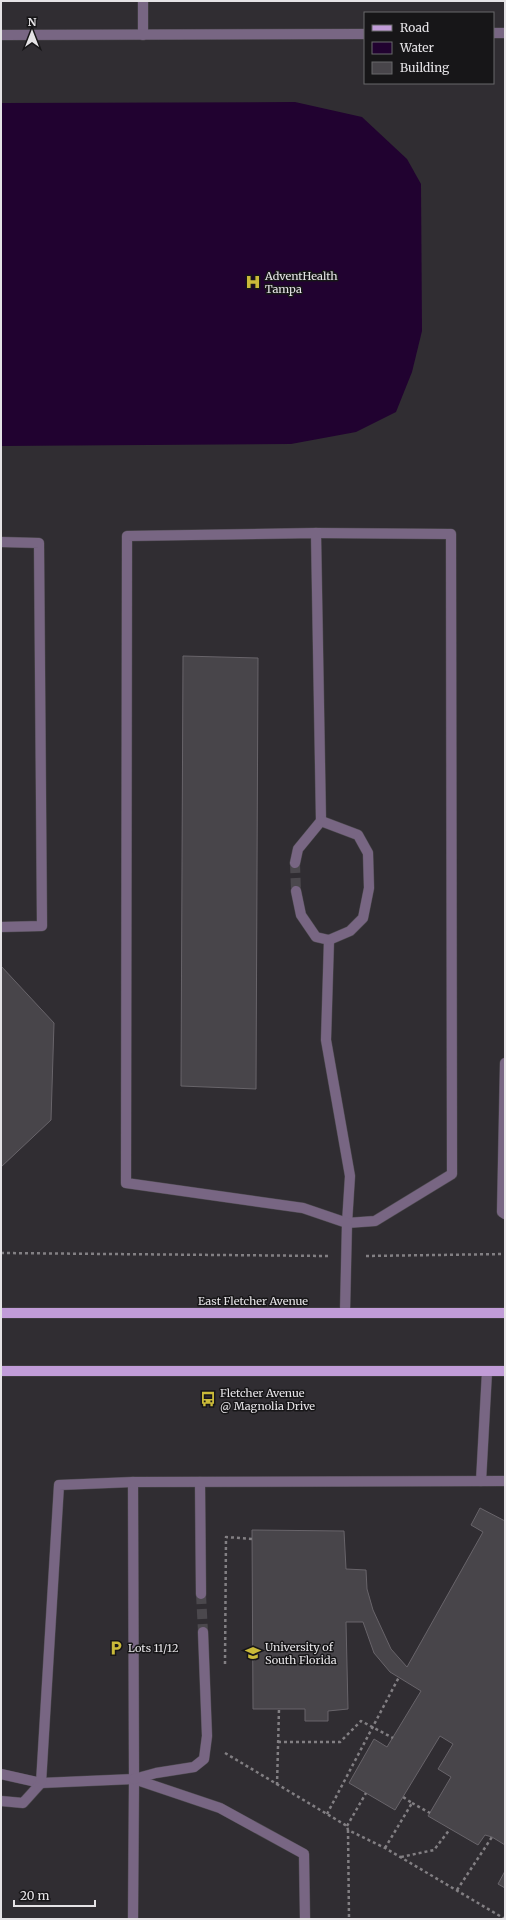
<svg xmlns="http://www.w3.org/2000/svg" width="506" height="1920" font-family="Merriweather,serif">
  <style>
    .water { fill: #210230 }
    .building { fill: #48454a; stroke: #68646a }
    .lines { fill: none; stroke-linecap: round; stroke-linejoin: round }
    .minor-tunnel { stroke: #4b484d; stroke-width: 10; stroke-dasharray: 10 5; stroke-linecap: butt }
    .minor-casing { stroke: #4d4a4f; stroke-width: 11 }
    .major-casing { stroke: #4d4a4f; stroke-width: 11 }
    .path { stroke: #827f83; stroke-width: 2.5; stroke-dasharray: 3 3; stroke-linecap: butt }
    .minor { stroke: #786683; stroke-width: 10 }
    .major { stroke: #c19cd8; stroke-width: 10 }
    .labels { text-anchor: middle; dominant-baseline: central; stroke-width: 3; stroke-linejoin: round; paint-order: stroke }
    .poi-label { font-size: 11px; fill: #e5e3e6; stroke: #171618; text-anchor: start }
    .street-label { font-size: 11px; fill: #e5e3e6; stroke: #171618 }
  </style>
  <rect width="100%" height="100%" fill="#302d32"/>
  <!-- water -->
  <path class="water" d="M 295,102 L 362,117 L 407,159 L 421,184 L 422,331 L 412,372 L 396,412 L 356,432 L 291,444 L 1,446 L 1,103 Z"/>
  <!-- building -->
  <g class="building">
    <path d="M 183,656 L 258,658 L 256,1089 L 181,1086 Z"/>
    <path d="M 1,966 L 54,1023 L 51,1120 L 1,1167 Z"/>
    <path d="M 480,1508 L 505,1521 L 505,1845 L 492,1837 L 485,1835 L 478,1845 L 428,1816 L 451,1777 L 438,1769 L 453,1744 L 440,1736 L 395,1810 L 349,1783 L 374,1739 L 387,1747 L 421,1691 L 390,1672 L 374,1653 L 363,1622 L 346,1622 L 348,1709 L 328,1711 L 328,1721 L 305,1721 L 305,1709 L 253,1709 L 252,1530 L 344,1531 L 346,1569 L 366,1570 L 367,1589 L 373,1610 L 391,1649 L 407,1667 L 483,1532 L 471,1525 Z"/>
    <path d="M 505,1871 L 505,1888 L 498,1884 Z"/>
  </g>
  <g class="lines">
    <!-- minor-tunnel -->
    <g class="minor-tunnel">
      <path d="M 295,863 L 296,891"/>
      <path d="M 201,1594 L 203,1632"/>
    </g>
    <!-- minor casing -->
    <g class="minor-casing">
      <g id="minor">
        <path d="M 143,1 L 143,35"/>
        <path d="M 493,33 L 505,33"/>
        <path d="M 1,35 L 365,34"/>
        <path d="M 316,533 L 451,534 L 452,1174 L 375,1221 L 347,1223 L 350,1176 L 326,1040 L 329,940"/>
        <path d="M 1,542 L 39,543 L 42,926 L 1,927"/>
        <path d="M 295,863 L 298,849 L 321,821 L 316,533 L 127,536 L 126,1183 L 303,1208 L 347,1223 L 345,1312"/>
        <path d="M 296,891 L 301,915 L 316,937 L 329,940 L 350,931 L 363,918 L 369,888 L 368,853 L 358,835 L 321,821"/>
        <path d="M 505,1063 L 502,1212 L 505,1214"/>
        <path d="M 481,1481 L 487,1372"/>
        <path d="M 133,1482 L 134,1779"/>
        <path d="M 200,1482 L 201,1594"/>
        <path d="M 1,1774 L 41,1783 L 134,1779 L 133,1919"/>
        <path d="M 134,1779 L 220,1808 L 304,1854 L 305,1919"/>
        <path d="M 134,1779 L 156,1773 L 194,1767 L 204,1759 L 207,1736 L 203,1632"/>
        <path d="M 1,1801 L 23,1803 L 41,1783 L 59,1485 L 133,1482 L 505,1481"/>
      </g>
    </g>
    <!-- major casing -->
    <g class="major-casing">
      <g id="major">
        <path d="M 1,1313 L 505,1313"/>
        <path d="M 1,1371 L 505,1371"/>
      </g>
    </g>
    <!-- path -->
    <g class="path">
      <path d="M 1,1253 L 329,1256"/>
      <path d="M 366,1256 L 505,1254"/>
      <path d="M 225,1664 L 226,1537 L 252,1539"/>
      <path d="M 278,1742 L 340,1742 L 361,1721 L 393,1738"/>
      <path d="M 225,1753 L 347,1826 L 348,1830 L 385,1848 L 505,1919"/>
      <path d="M 277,1785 L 279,1709"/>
      <path d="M 412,1803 L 430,1813"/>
      <path d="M 327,1814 L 399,1677"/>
      <path d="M 347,1826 L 366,1793"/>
      <path d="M 348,1830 L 349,1919"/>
      <path d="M 385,1848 L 412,1803 L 403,1797"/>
      <path d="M 401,1857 L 434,1850 L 450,1829"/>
      <path d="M 457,1890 L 492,1837"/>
    </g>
    <!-- minor -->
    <use href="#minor" class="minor"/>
    <!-- major -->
    <use href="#major" class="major"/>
  </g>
  <!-- icons -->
  <defs>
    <g id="hospital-bare" transform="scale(1.2)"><path d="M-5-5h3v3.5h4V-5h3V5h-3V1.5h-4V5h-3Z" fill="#caba39" stroke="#171618" stroke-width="2.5" paint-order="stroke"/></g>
    <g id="bus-bare" transform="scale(1.2)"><path d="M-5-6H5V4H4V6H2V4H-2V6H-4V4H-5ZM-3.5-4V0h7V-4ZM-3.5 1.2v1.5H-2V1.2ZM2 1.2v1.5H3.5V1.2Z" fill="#caba39" stroke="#171618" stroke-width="2.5" paint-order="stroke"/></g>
    <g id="parking-bare" transform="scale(1.2)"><path d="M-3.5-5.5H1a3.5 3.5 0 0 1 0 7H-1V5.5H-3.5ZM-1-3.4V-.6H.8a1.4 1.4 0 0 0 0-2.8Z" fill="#caba39" stroke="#171618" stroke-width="2.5" paint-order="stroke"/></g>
    <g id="university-bare" transform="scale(1.2)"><path d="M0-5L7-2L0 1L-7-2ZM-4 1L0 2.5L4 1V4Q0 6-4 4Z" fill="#caba39" stroke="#171618" stroke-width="2.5" paint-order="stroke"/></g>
  </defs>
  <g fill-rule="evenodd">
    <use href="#hospital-bare" x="253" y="282"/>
    <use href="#bus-bare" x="208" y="1399"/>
    <use href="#parking-bare" x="116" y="1648"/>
    <use href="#university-bare" x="253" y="1653"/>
  </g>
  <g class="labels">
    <!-- poi labels -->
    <g class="poi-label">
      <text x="265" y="276">AdventHealth<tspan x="265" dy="13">Tampa</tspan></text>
      <text x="220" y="1393">Fletcher Avenue<tspan x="220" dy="13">@ Magnolia Drive</tspan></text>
      <text x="265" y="1647">University of<tspan x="265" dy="13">South Florida</tspan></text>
      <text x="128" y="1648">Lots 11/12</text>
    </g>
    <!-- street labels -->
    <g class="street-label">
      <text x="253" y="1301">East Fletcher Avenue</text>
    </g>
  </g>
  <!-- border -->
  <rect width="506" height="1920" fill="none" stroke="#e5e3e6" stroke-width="4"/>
  <!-- legend -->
  <rect x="364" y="12" width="130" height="72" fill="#171618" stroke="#69686a"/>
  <rect x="372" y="25" width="20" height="6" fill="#c19cd8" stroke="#69686a"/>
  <text x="400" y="32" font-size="12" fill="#e5e3e6">Road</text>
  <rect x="372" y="42" width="20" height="12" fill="#210230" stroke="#69686a"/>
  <text x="400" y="52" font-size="12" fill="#e5e3e6">Water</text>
  <rect x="372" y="62" width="20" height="12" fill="#48454a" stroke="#69686a"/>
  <text x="400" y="72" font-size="12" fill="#e5e3e6">Building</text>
  <!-- north arrow -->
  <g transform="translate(32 32)" stroke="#171618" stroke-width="3" paint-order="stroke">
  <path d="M0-3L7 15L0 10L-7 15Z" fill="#e5e3e6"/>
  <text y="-6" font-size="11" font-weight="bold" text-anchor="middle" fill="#e5e3e6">N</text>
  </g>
  <!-- scale -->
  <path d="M14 1900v6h81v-6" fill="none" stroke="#e5e3e6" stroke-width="2"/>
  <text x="20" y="1900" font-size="12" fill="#e5e3e6" stroke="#171618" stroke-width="3" paint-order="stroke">20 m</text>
</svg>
